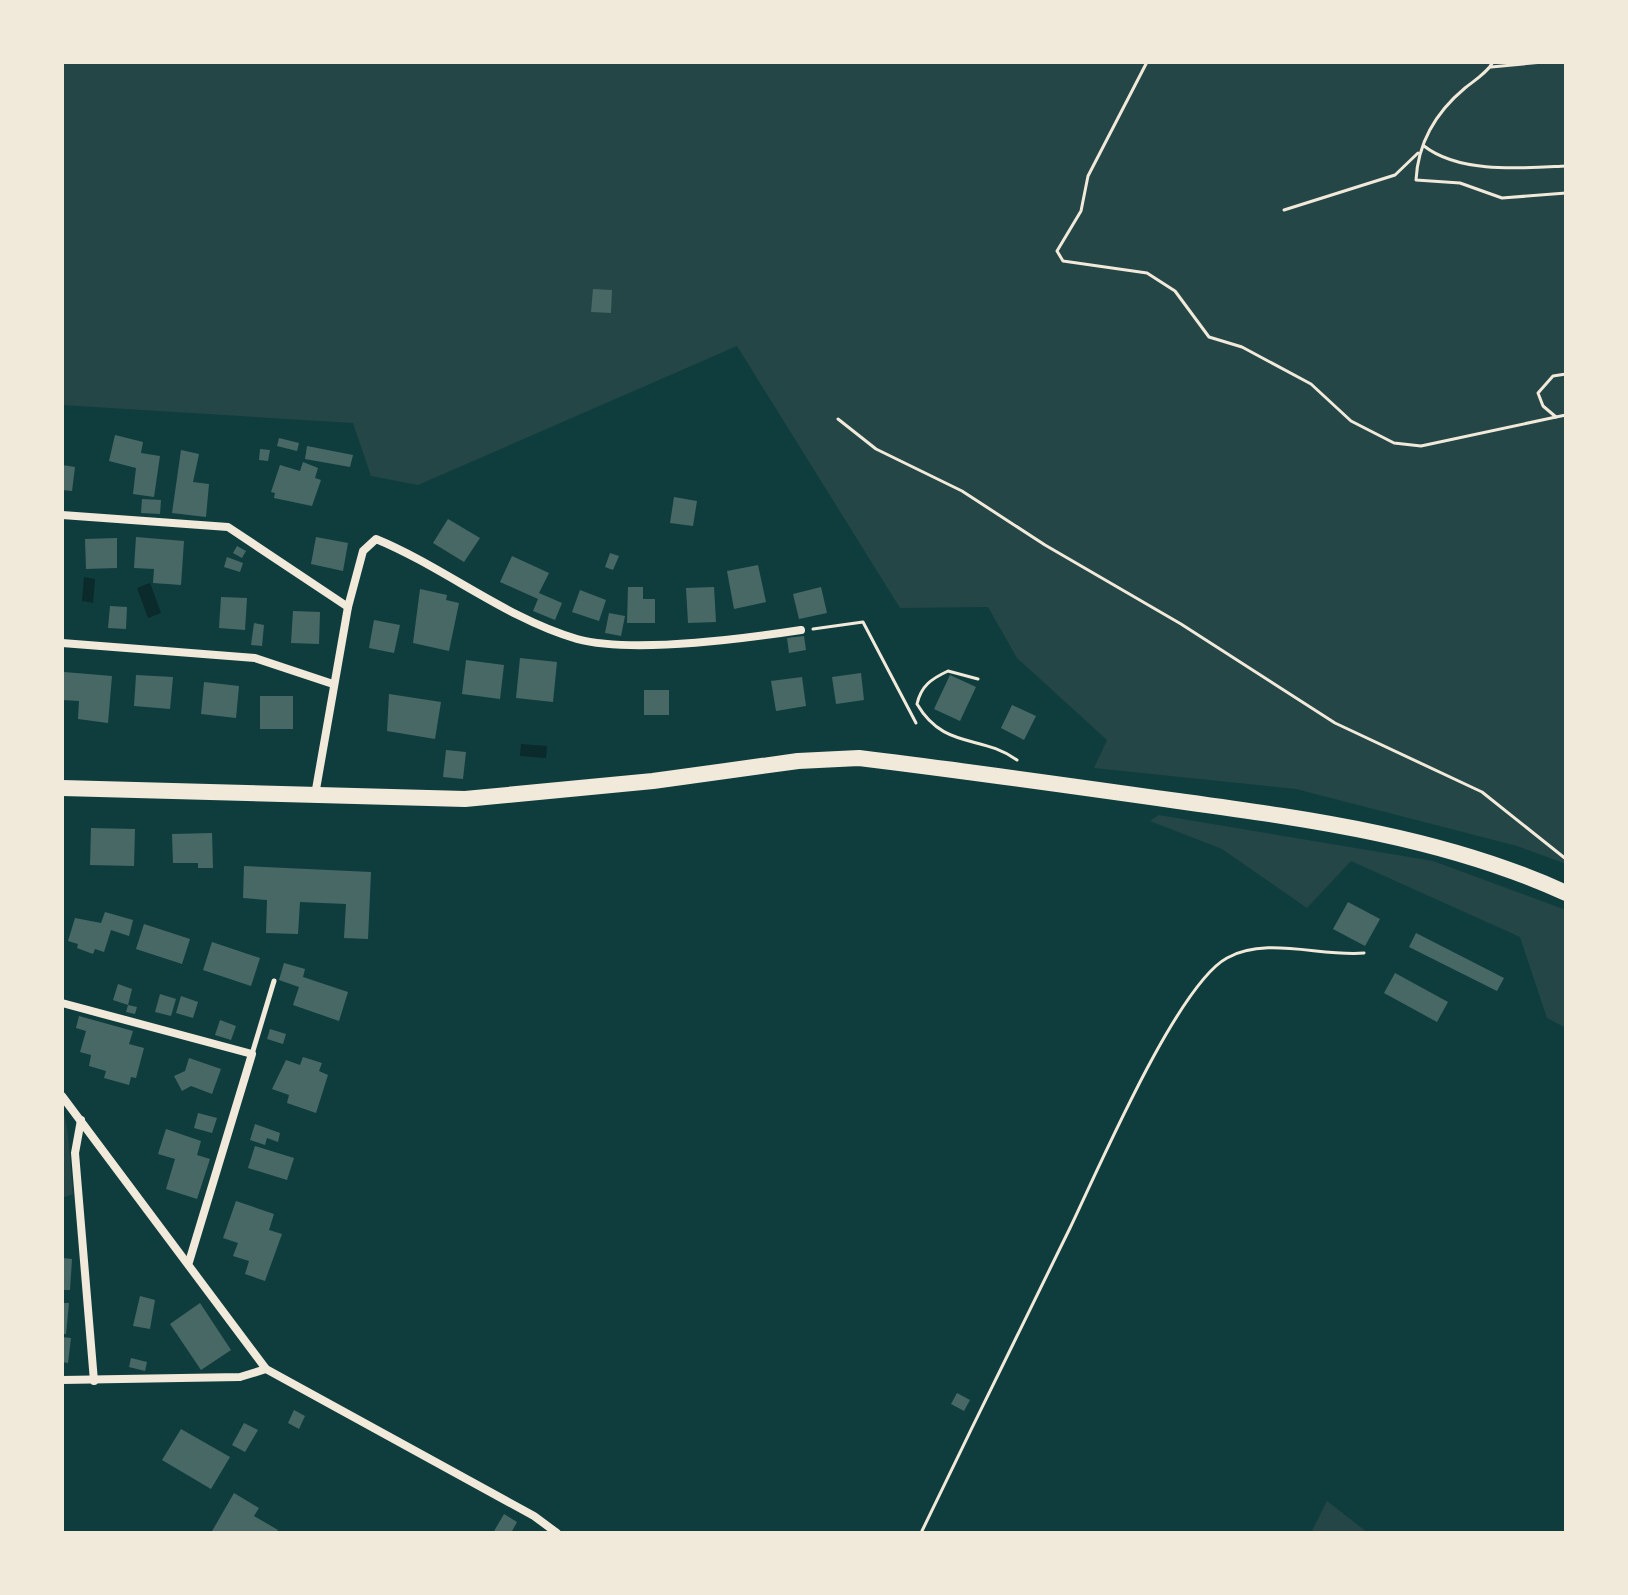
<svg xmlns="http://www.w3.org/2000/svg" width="1628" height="1595" font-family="'Varela Round',sans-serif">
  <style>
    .green { fill: #244646 }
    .water { fill: #0a2a2b }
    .building { fill: #486865 }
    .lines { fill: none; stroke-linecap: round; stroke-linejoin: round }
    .path { stroke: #f1e9da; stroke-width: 3 }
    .service { stroke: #f1e9da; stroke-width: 5 }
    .minor { stroke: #f1e9da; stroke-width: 8 }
    .primary { stroke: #f1e9da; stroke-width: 16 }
  </style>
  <rect width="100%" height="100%" fill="#0f3d3e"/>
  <!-- green -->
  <g class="green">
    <path d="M 62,62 L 1566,62 L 1566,864 L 1517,846 L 1296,789 L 1094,768 L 1107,740 L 1017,658 L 988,607 L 900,608 L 737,346 L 418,485 L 371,476 L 353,423 L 62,405 Z"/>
    <path d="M 1159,815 L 1433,861 L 1566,910 L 1566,1028 L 1547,1018 L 1520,937 L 1351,861 L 1307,908 L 1222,849 L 1150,821 Z"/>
    <path d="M 62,1110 C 69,1120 71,1177 73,1194 L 62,1198 Z"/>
    <path d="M 1327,1501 L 1368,1533 L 1311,1533 Z"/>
  </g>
  <!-- water -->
  <g class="water">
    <path d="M 84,577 L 95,579 L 93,603 L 82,601 Z"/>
    <path d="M 150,583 L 161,613 L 148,618 L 137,588 Z"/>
    <path d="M 521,744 L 547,746 L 546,758 L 520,756 Z"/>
  </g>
  <!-- building -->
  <g class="building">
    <path d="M 593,289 L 612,290 L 611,313 L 591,312 Z"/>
    <path d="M 115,435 L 143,442 L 141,453 L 160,456 L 154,497 L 133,494 L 136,468 L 109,461 Z"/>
    <path d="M 279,438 L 299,443 L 297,451 L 277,446 Z"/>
    <path d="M 307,446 L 353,455 L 350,467 L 305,459 Z"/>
    <path d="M 260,449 L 270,450 L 268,461 L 259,460 Z"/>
    <path d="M 181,450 L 199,454 L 193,482 L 209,484 L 206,517 L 172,513 Z"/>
    <path d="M 303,462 L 318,468 L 315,478 L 321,480 L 312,506 L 274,498 L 275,493 L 271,492 L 280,465 L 300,471 Z"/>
    <path d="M 62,465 L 75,467 L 72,491 L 62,490 Z"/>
    <path d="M 674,497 L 697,501 L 693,526 L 670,523 Z"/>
    <path d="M 142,499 L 161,500 L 160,514 L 141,513 Z"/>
    <path d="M 448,519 L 480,538 L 464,562 L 433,543 Z"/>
    <path d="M 136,537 L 184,541 L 181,585 L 153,583 L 154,569 L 134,568 Z"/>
    <path d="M 316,537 L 348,543 L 343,571 L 311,564 Z"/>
    <path d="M 117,538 L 117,568 L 86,569 L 85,539 Z"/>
    <path d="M 237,546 L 246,551 L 242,558 L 233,553 Z"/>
    <path d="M 610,553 L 619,556 L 613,570 L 605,567 Z"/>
    <path d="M 512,556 L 549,573 L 539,593 L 562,603 L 555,620 L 533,611 L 538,599 L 500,582 Z"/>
    <path d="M 227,557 L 243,563 L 240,572 L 224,567 Z"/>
    <path d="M 758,565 L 766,602 L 734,609 L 727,571 Z"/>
    <path d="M 628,587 L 643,587 L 643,599 L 655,599 L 655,623 L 627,623 Z"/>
    <path d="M 714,587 L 716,622 L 688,623 L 686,588 Z"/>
    <path d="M 821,587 L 827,613 L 799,619 L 793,594 Z"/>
    <path d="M 420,589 L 447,595 L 446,600 L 459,603 L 449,651 L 413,643 Z"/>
    <path d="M 580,590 L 606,600 L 599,621 L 572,612 Z"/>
    <path d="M 221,597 L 247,598 L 245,630 L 219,628 Z"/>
    <path d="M 110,606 L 127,607 L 126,629 L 108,628 Z"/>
    <path d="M 293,611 L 320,612 L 319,644 L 291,643 Z"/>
    <path d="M 609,613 L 625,616 L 621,636 L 605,633 Z"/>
    <path d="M 374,620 L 400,625 L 394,653 L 369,648 Z"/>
    <path d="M 254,623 L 264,625 L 262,646 L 251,645 Z"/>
    <path d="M 804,636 L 806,650 L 789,653 L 787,638 Z"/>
    <path d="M 520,658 L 557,662 L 553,702 L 516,698 Z"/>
    <path d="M 466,660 L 504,665 L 500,699 L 462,694 Z"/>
    <path d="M 64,672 L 112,676 L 108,723 L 78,719 L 79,701 L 62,700 Z"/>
    <path d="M 861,673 L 864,700 L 836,704 L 832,677 Z"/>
    <path d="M 136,675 L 173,677 L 170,709 L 134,706 Z"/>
    <path d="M 950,675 L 976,687 L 960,721 L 934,709 Z"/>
    <path d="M 802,677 L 806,706 L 776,711 L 771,681 Z"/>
    <path d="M 204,682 L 239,686 L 236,718 L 201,714 Z"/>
    <rect x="644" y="690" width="25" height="25"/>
    <path d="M 389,694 L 441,702 L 435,739 L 387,731 Z"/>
    <rect x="260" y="696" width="33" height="33"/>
    <path d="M 1012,705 L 1036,716 L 1024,740 L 1001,728 Z"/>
    <path d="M 446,750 L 466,752 L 463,779 L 443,777 Z"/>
    <path d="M 91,828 L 135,829 L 134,866 L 90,865 Z"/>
    <path d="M 212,833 L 213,868 L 198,868 L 198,863 L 173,863 L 172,834 Z"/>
    <path d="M 244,866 L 371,872 L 368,939 L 344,938 L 346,904 L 300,902 L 298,934 L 266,933 L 267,900 L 243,898 Z"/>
    <path d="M 1348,902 L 1380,919 L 1365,946 L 1333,929 Z"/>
    <path d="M 105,912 L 133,920 L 129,936 L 111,930 L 104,952 L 95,949 L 93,954 L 77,948 L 78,944 L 68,941 L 75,918 L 101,923 Z"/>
    <path d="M 144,924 L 190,939 L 182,964 L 136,949 Z"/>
    <path d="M 1416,933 L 1504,978 L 1497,991 L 1409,947 Z"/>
    <path d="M 212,942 L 260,958 L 251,986 L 203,970 Z"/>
    <path d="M 284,963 L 305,969 L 303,977 L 348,992 L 339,1021 L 293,1005 L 299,987 L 279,980 Z"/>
    <path d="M 1395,973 L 1448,1002 L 1437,1022 L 1384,993 Z"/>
    <path d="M 118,984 L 132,989 L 128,1005 L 113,1000 Z"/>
    <path d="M 160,994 L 176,999 L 171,1016 L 155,1012 Z"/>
    <path d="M 181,996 L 198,1002 L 193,1018 L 176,1013 Z"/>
    <path d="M 128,1005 L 137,1007 L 135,1014 L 126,1012 Z"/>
    <path d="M 79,1016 L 133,1031 L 129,1044 L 144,1048 L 136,1078 L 131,1077 L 129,1085 L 104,1078 L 106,1071 L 89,1066 L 91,1055 L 80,1052 L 86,1031 L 76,1028 Z"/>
    <path d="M 220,1020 L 236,1026 L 231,1040 L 215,1035 Z"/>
    <path d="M 270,1029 L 286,1034 L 283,1044 L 267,1039 Z"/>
    <path d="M 303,1057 L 322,1063 L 319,1071 L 328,1075 L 316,1113 L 287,1103 L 289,1095 L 272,1089 L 286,1060 L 300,1065 Z"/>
    <path d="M 189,1058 L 221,1069 L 212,1094 L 191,1086 L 182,1091 L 174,1076 L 185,1071 Z"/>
    <path d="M 198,1113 L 217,1118 L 212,1133 L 194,1128 Z"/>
    <path d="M 255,1124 L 280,1133 L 278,1142 L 267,1138 L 265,1145 L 250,1140 Z"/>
    <path d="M 166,1129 L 201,1141 L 197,1155 L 210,1159 L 197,1199 L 166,1189 L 175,1159 L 158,1154 Z"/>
    <path d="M 255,1146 L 294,1158 L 287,1180 L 248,1168 Z"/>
    <path d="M 236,1201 L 274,1214 L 269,1230 L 282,1234 L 265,1281 L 245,1274 L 249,1261 L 233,1256 L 238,1243 L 223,1238 Z"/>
    <path d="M 62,1258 L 72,1259 L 70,1290 L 62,1290 Z"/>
    <path d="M 140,1296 L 155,1300 L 150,1329 L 133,1326 Z"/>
    <path d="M 62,1303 L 69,1303 L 66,1334 L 62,1334 Z"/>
    <path d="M 200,1303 L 231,1350 L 201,1370 L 170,1324 Z"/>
    <path d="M 62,1337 L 71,1338 L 68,1363 L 62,1362 Z"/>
    <path d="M 131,1358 L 147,1362 L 145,1371 L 129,1367 Z"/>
    <path d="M 957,1393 L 970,1400 L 964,1411 L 951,1404 Z"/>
    <path d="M 294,1410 L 305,1416 L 299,1429 L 288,1423 Z"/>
    <path d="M 244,1423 L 258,1430 L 245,1452 L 232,1445 Z"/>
    <path d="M 181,1429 L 230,1457 L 211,1489 L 162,1460 Z"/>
    <path d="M 234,1493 L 259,1508 L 254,1516 L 278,1530 L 276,1533 L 211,1533 Z"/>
    <path d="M 504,1514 L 517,1522 L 511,1533 L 493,1533 Z"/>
  </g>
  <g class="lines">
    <!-- path -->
    <g class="path">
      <path d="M 1147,62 L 1088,176 L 1081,211 L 1057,251 L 1063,261 L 1147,273 L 1175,291 L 1209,337 L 1242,347 L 1311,384 L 1351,421 L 1394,443 L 1421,446 L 1556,417"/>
      <path d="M 1493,62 C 1487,73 1475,80 1465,88 C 1435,113 1418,142 1416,180 L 1460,183 L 1502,198 L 1566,193"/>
      <path d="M 1491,67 L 1543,62"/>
      <path d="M 1424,146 C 1460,174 1523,168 1566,166"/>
      <path d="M 1284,210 L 1395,175 L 1418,153"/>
      <path d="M 1566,374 L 1553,376 L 1538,393 L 1543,406 L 1556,417 L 1566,415"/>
      <path d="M 838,419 L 876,449 L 962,491 L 1045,545 L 1181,624 L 1335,723 L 1482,792 L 1566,859"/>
      <path d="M 813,629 L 863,622 L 916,723"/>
      <path d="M 978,679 L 948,671 C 931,679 921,686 917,704 C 944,750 981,734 1017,760"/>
      <path d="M 921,1533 C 970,1431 1020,1330 1070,1228 C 1098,1170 1177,985 1227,958 C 1266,936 1321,957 1364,953"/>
    </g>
    <!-- service -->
    <path class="service" d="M 252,1054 L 274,981"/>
    <!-- minor -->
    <g class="minor">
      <path d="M 62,515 L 228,527 L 348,607 L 363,551 L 376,539 C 444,567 505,618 577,639 C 633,654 742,639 801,630"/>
      <path d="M 62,643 L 255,658 L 333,684"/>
      <path d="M 315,795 L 348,607"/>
      <path d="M 62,1003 L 252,1054 L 189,1262"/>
      <path d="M 62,1096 L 266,1369 L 534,1516 L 557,1533"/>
      <path d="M 81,1120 L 75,1153 L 94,1381"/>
      <path d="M 62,1380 L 240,1377 L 266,1369"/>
    </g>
    <!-- primary -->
    <path class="primary" d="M 62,788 L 465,799 L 653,781 L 798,761 L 859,758 C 966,771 1072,786 1178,801 C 1309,819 1444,837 1566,893"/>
  </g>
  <!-- border -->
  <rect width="1628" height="1595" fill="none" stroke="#f1e9da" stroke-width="128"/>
</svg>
